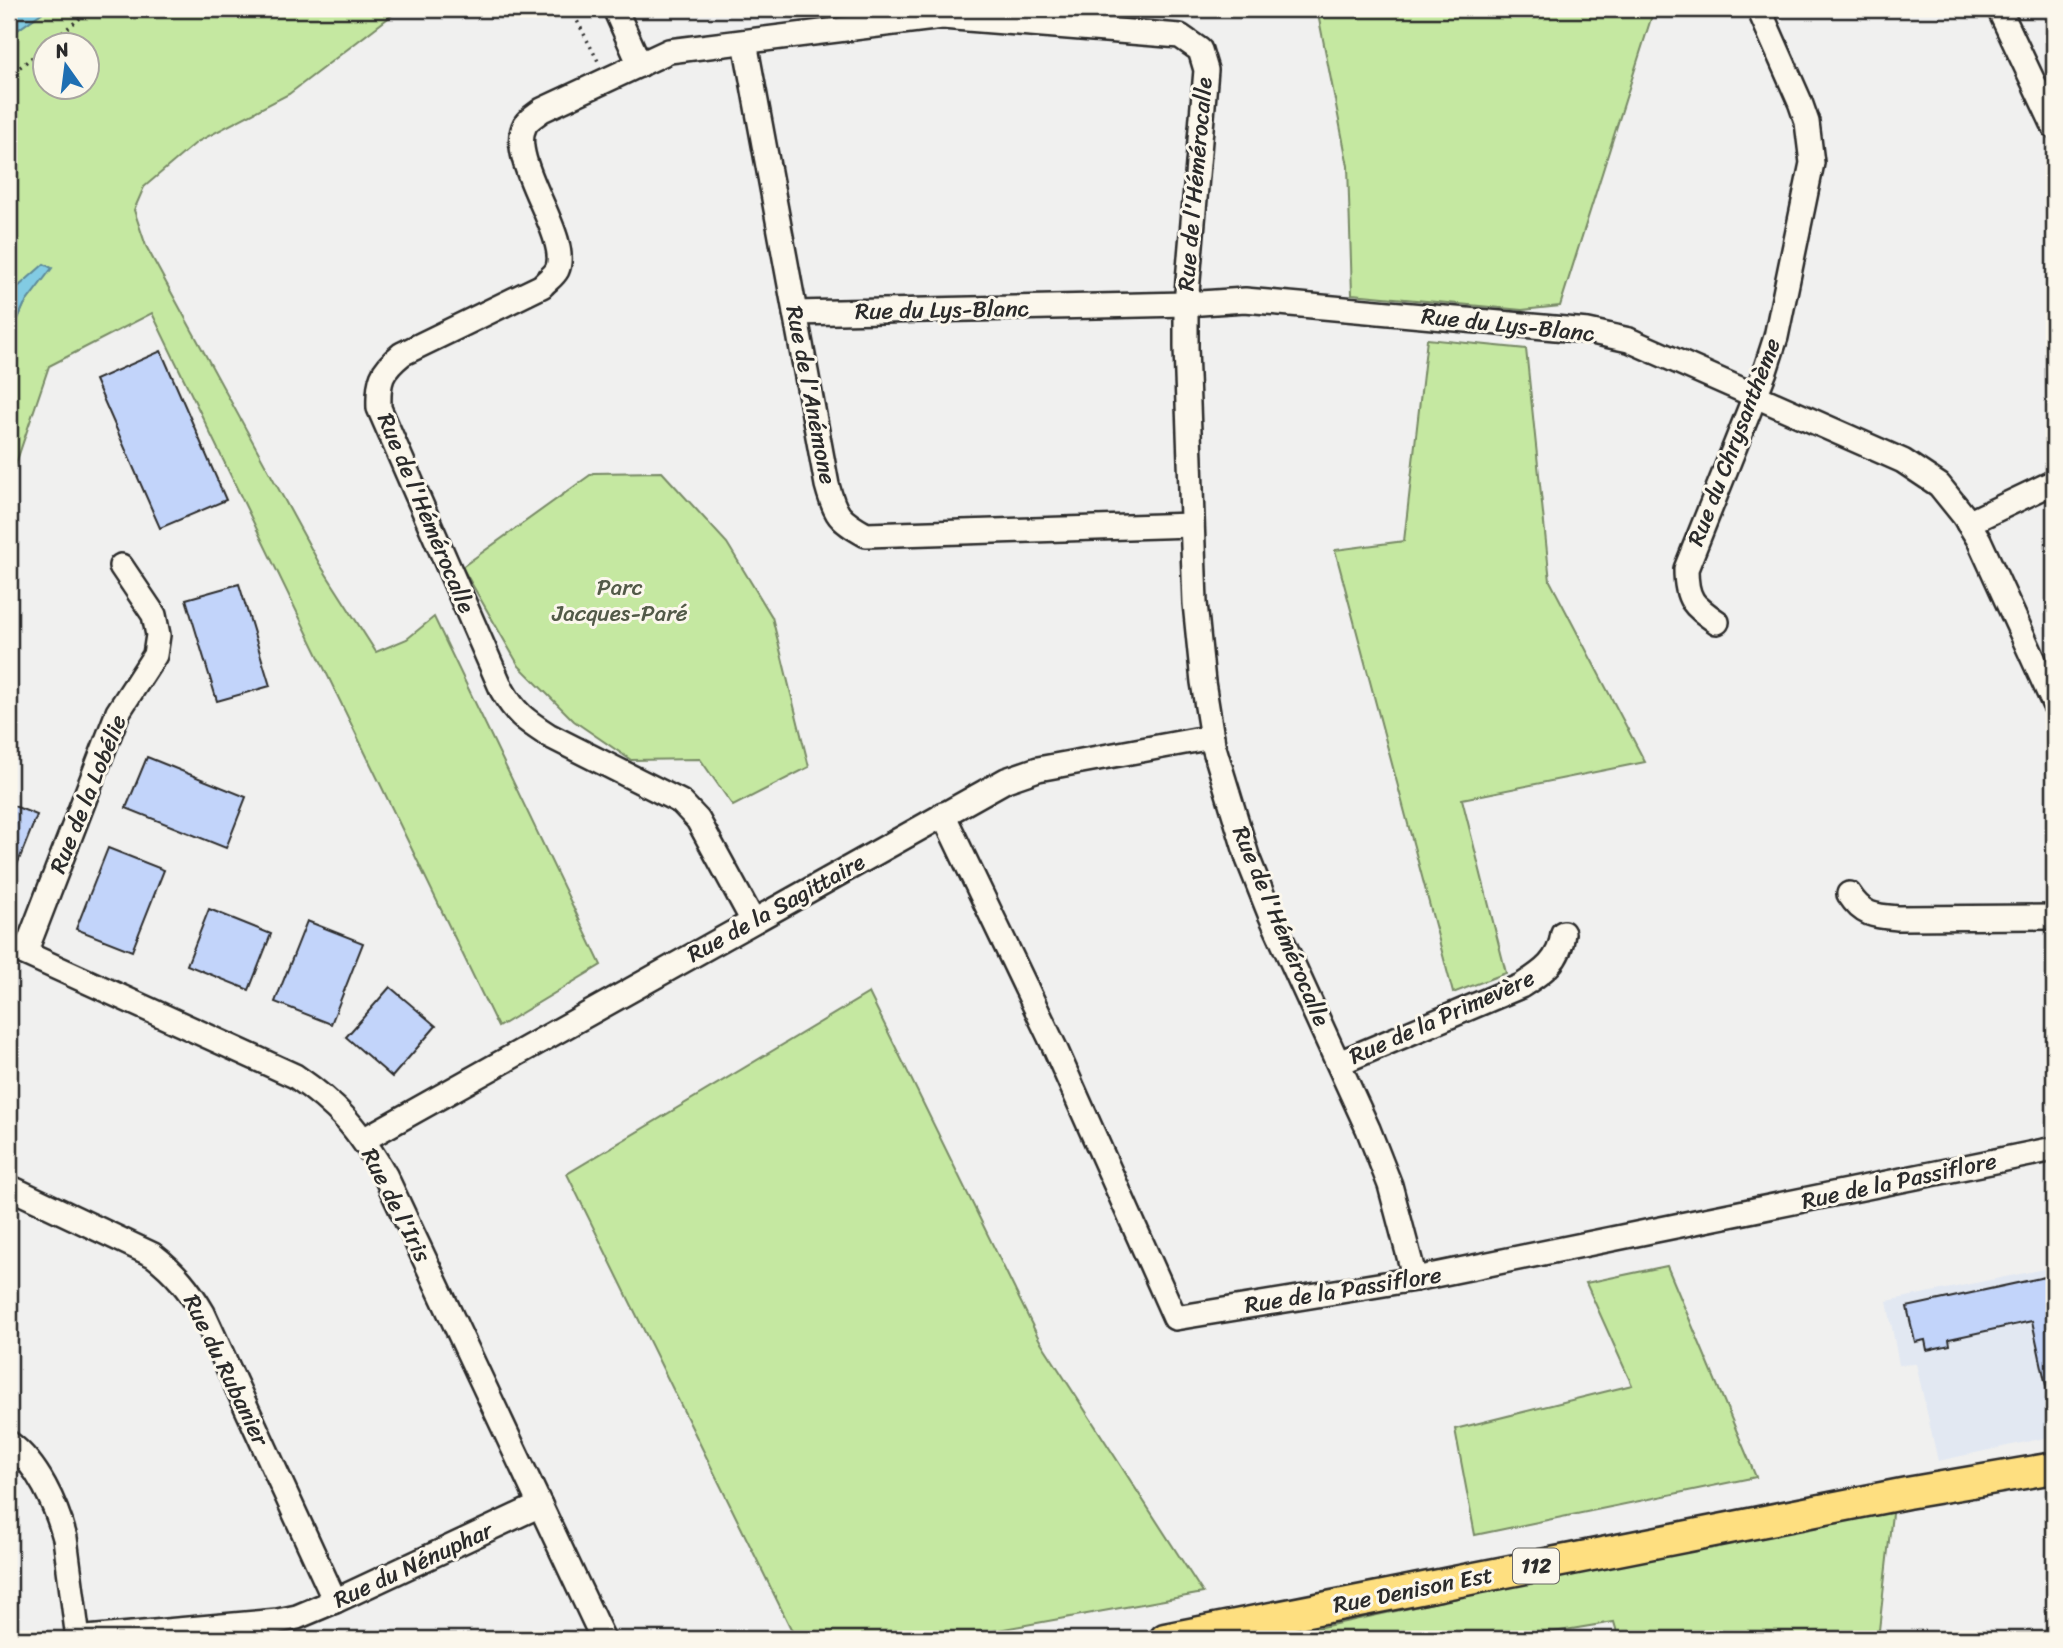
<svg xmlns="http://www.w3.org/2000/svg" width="2063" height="1648" font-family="Sriracha,sans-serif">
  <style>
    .built { fill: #e2e8f2 }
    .green { fill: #c5e8a1; stroke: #788a66; stroke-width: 2; fill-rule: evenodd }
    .water { fill: #82cbe3; stroke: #5f8b99; stroke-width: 2 }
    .building { fill: #c2d4fa; stroke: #2b2b2b; stroke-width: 2 }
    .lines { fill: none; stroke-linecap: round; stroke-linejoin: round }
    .minor-casing { stroke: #2b2b2b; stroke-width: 28 }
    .major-casing { stroke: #2b2b2b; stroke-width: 35 }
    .path { stroke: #2b2b2b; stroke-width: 3.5; stroke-dasharray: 2 5; stroke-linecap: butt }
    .minor { stroke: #fbf7ec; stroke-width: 23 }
    .major { stroke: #fedf80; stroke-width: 30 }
    .labels { text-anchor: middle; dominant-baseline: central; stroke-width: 6; stroke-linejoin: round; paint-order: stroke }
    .shield { fill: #fbf7ec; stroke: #696865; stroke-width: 2 }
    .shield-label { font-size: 21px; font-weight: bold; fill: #2b2b2b }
    .street-label { font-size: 23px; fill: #2b2b2b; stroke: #fbf7ec }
    .park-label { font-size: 23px; fill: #525a48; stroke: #fbf7ec }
  </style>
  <rect width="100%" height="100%" fill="#f0f0ef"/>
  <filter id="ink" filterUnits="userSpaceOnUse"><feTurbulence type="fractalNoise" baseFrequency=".0143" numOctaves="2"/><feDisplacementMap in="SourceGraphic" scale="14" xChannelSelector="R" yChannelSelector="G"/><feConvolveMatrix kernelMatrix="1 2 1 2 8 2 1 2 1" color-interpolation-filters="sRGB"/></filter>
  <g filter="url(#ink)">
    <!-- built -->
    <path class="built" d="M 2054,1267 L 2054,1436 L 1938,1461 L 1916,1364 L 1899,1365 L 1887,1301 Z"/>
    <!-- green -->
    <g class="green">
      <path d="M 47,9 L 400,9 L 289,94 L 197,142 L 144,187 L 134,210 L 146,246 L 319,563 L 376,652 L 407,639 L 434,617 L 601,965 L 498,1027 L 152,313 L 49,366 L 14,469 L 9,476 L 9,339 L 24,305 L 51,268 L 44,265 L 9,295 L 9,36 ZM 46,46 L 88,46 L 88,88 L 46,88 Z"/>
      <path d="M 1317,9 L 1654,9 L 1560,306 L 1522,310 L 1352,294 L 1348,166 Z"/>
      <path d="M 1427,339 L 1526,349 L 1550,581 L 1645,762 L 1462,799 L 1506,973 L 1453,993 L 1335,550 L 1404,541 Z"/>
      <path d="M 662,472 L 727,543 L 772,617 L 809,767 L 733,806 L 700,759 L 631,760 L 574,721 L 519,666 L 462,567 L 593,473 Z"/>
      <path d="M 869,993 L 1039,1339 L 1203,1593 L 948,1639 L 796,1639 L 567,1174 Z"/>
      <path d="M 1667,1266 L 1756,1477 L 1475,1535 L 1455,1429 L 1632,1385 L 1586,1283 Z"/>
      <path d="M 2054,1469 L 1893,1505 L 1878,1639 L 1619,1639 L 1614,1622 L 1511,1639 L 1266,1639 Z"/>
    </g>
    <!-- water -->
    <g class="water">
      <path d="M 9,9 L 47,9 L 9,36 Z"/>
      <path d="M 44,264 L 52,268 L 24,305 L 9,339 L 9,295 Z"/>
    </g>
    <!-- building -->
    <g class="building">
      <path d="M 161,351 L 226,500 L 160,528 L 95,380 Z"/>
      <path d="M 239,584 L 270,686 L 217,701 L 186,599 Z"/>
      <path d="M 147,757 L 246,797 L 226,848 L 126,808 Z"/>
      <path d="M 9,804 L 37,815 L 9,885 Z"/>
      <path d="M 108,848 L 164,870 L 132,951 L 76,929 Z"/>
      <path d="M 209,909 L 271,934 L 249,990 L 187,965 Z"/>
      <path d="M 307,921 L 363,943 L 331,1024 L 275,1002 Z"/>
      <path d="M 390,987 L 436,1026 L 392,1077 L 346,1037 Z"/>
      <path d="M 2054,1275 L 2054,1394 L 2048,1395 L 2032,1321 L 1949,1339 L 1950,1345 L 1927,1350 L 1925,1340 L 1915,1342 L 1907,1307 Z"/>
    </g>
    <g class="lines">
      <!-- minor casing -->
      <g class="minor-casing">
        <g id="minor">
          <path d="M 615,9 L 640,65"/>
          <path d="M 1999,9 L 2054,126"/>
          <path d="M 745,42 L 827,485 C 835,515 839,520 866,535 L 1192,525"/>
          <path d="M 795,313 L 1186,304 L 1245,300 L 1588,331 L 1629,340 L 1903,461 L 1939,485 L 1964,516 L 1979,540 L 2054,704"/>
          <path d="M 1968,523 L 2054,482"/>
          <path d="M 1717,622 C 1693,605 1686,600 1686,569 L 1765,371 L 1776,337 L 1812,163 L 1807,122 L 1800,102 L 1759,9"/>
          <path d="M 943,814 L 1054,1046 L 1175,1318 L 1415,1279 L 2054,1149"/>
          <path d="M 1849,894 C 1863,916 1875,916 1899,918 L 2054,917"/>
          <path d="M 753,921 L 698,820 L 681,802 L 548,735 C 525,720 515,713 502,690 L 379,408 C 378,380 381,371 402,354 L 542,286 C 546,281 554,276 557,270 C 572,237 506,160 525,125 C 528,119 537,114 542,110 L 669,51 L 942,17 L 1180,36 L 1200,50 L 1206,70 L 1186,304 L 1186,347 L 1195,603 L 1203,682 L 1213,744 L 1248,859 L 1270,914 L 1368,1129 L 1390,1185 L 1415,1279"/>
          <path d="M 9,946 L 295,1076 C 339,1106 358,1129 385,1175 L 603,1639"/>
          <path d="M 25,953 L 118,712 L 155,655 L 158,635 L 154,615 L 121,566"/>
          <path d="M 1339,1063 L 1521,986 C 1543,972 1560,961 1563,933"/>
          <path d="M 363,1140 L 1006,780 L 1038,769 L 1212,737"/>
          <path d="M 9,1187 L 153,1255 C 175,1272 189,1289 203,1313 L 335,1601"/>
          <path d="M 9,1443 C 38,1464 56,1505 65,1538 L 78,1639"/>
          <path d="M 75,1639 L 278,1621 L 297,1617 L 335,1601 L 540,1505"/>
        </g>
      </g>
      <!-- major casing -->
      <g class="major-casing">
        <path id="major" d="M 1165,1639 L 1907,1493 L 2054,1468"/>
      </g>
      <!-- path -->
      <g class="path">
        <path d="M 571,9 L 599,63"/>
        <path d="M 46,46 L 91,9"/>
        <path d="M 9,76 L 46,46"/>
      </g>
      <!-- minor -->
      <use href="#minor" class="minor"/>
      <!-- major -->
      <use href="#major" class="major"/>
    </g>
  </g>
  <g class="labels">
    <!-- shield labels -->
    <rect class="shield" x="1513" y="1548.5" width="46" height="35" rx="5"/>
    <g class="shield-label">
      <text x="1536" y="1566">112</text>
    </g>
    <!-- street labels -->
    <g class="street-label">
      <text transform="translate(1195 184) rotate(-85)">Rue de l'Hémérocalle</text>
      <text transform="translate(942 310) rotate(-1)">Rue du Lys-Blanc</text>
      <text transform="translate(1508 325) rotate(6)">Rue du Lys-Blanc</text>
      <text transform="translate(811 395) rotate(79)">Rue de l'Anémone</text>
      <text transform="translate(1734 442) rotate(-69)">Rue du Chrysanthème</text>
      <text transform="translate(426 513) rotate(67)">Rue de l'Hémérocalle</text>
      <text transform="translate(88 794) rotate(-68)">Rue de la Lobélie</text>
      <text transform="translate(776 908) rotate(-29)">Rue de la Sagittaire</text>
      <text transform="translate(1281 926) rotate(67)">Rue de l'Hémérocalle</text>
      <text transform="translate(1442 1017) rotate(-24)">Rue de la Primevère</text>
      <text transform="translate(1899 1181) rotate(-12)">Rue de la Passiflore</text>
      <text transform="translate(396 1205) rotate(63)">Rue de l'Iris</text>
      <text transform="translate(1343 1290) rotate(-9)">Rue de la Passiflore</text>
      <text transform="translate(226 1370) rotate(64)">Rue du Rubanier</text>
      <text transform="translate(413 1565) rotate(-25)">Rue du Nénuphar</text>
      <text transform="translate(1413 1590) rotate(-11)">Rue Denison Est</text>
    </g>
    <!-- park labels -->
    <g class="park-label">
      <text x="620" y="587">Parc<tspan x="620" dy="26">Jacques-Paré</tspan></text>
    </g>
  </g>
  <!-- margin -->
  <rect width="2063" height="1648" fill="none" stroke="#fbf7ec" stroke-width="35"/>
  <rect x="18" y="18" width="2028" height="1613" fill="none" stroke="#2b2b2b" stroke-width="2.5" filter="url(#ink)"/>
  <!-- north arrow -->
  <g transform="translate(66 66) rotate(346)"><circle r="33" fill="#fbf7ec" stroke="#a8a59f" stroke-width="2"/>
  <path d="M0-5L12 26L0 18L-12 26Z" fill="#1f6fb2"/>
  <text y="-10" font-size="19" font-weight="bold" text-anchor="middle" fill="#2b2b2b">N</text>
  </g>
</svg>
